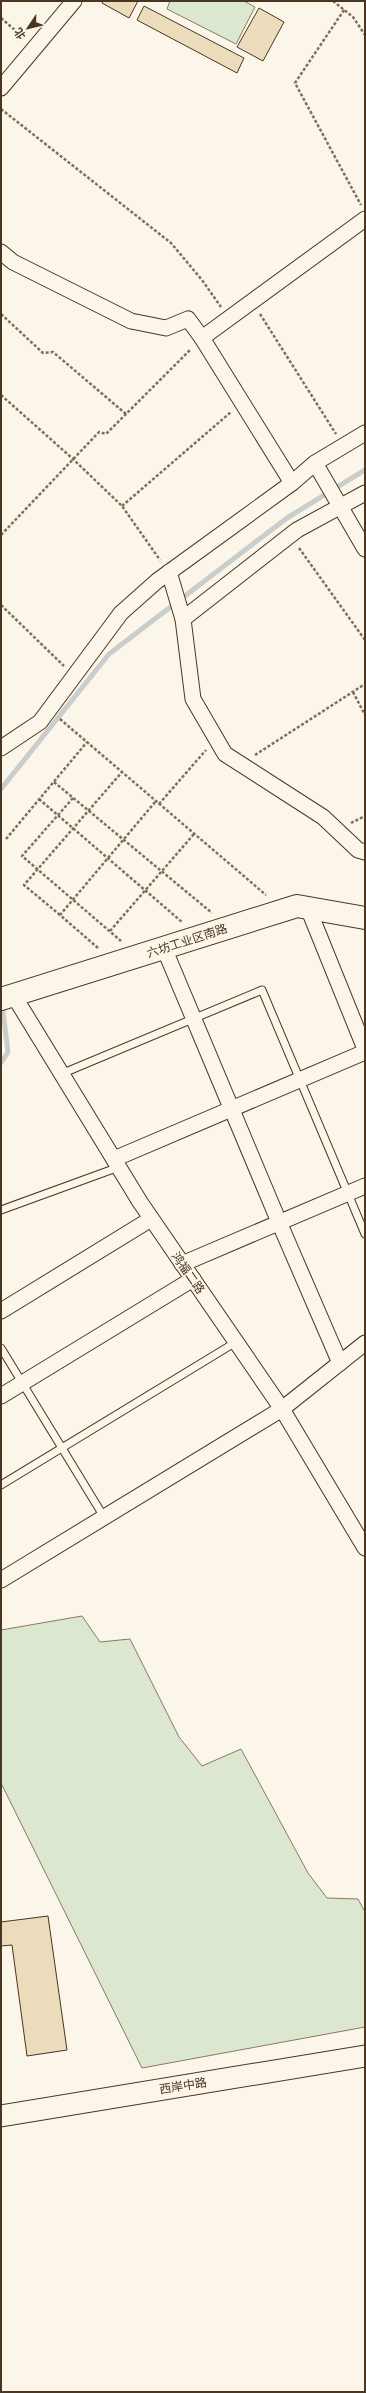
<svg xmlns="http://www.w3.org/2000/svg" width="366" height="2393" font-family="'Space Grotesk','Noto Sans SC',sans-serif">
  <style>
    .green { fill: #dce7d0; stroke: #887966 }
    .lines { fill: none; stroke-linecap: round; stroke-linejoin: round }
    .stream { stroke: #c9cecd; stroke-width: 5 }
    .building { fill: #ecdcbc; stroke: #4a3520 }
    .lane-casing { stroke: #4a3520; stroke-width: 9 }
    .street-casing { stroke: #4a3520; stroke-width: 17 }
    .secondary-casing { stroke: #4a3520; stroke-width: 23 }
    .primary-casing { stroke: #4a3520; stroke-width: 24 }
    .path { stroke: #7f6f5c; stroke-width: 2.5; stroke-dasharray: 3 2; stroke-linecap: butt }
    .lane { stroke: #fbf6e9; stroke-width: 7 }
    .street { stroke: #fbf6e9; stroke-width: 15 }
    .secondary { stroke: #fbf6e9; stroke-width: 21 }
    .primary { stroke: #fbf6e9; stroke-width: 22 }
    .labels { text-anchor: middle; dominant-baseline: central; stroke-width: 3; stroke-linejoin: round; paint-order: stroke }
    .street-label { font-size: 12px; fill: #4a3520; stroke: #fbf6e9 }
  </style>
  <rect width="100%" height="100%" fill="#fbf6e9"/>
  <!-- green -->
  <g class="green">
    <path d="M 170,1 L 244,1 L 255,7 L 236,44 L 167,9 Z"/>
    <path d="M 82,1616 L 100,1642 L 130,1639 L 179,1737 L 202,1766 L 241,1749 L 308,1873 L 327,1898 L 358,1899 L 365,1912 L 365,2027 L 142,2068 L 1,1783 L 1,1630 Z"/>
  </g>
  <g class="lines">
    <!-- stream -->
    <g class="stream">
      <path d="M 1,789 L 109,654 L 287,518 L 365,470"/>
      <path d="M 1,1063 L 8,1052 L 2,1004"/>
    </g>
  </g>
  <!-- building -->
  <g class="building">
    <path d="M 103,1 L 138,1 L 129,18 L 102,3 Z"/>
    <path d="M 144,6 L 244,58 L 237,73 L 137,20 Z"/>
    <path d="M 259,8 L 284,22 L 263,61 L 237,47 Z"/>
    <path d="M 48,1916 L 67,2050 L 27,2056 L 12,1945 L 1,1946 L 1,1922 Z"/>
  </g>
  <g class="lines">
    <!-- lane casing -->
    <g class="lane-casing">
      <g id="lane">
        <path d="M 61,1074 L 262,990 L 365,1234"/>
        <path d="M 1,1210 L 119,1167"/>
        <path d="M 1,1348 L 104,1517"/>
        <path d="M 1,1485 L 236,1342"/>
      </g>
    </g>
    <!-- street casing -->
    <g class="street-casing">
      <g id="street">
        <path d="M 1,88 L 74,1"/>
        <path d="M 1,252 L 13,262 L 131,321 L 166,328 L 188,319 L 202,338 L 292,483"/>
        <path d="M 202,338 L 365,219"/>
        <path d="M 315,463 L 365,549"/>
        <path d="M 169,572 L 183,619 L 193,699 L 225,754 L 323,817 L 358,850 L 365,852"/>
        <path d="M 183,619 L 297,530 L 365,493"/>
        <path d="M 1,748 L 40,722 L 121,613 L 157,581 L 292,483 L 315,463 L 365,433"/>
        <path d="M 308,908 L 365,1049"/>
        <path d="M 164,948 L 279,1222 L 340,1363"/>
        <path d="M 14,996 L 140,1202 L 282,1409 L 365,1548"/>
        <path d="M 114,1159 L 365,1052"/>
        <path d="M 182,1264 L 365,1186"/>
        <path d="M 1,1311 L 151,1219"/>
        <path d="M 1,1396 L 193,1279"/>
        <path d="M 1,1580 L 282,1409 L 365,1343"/>
      </g>
    </g>
    <!-- secondary casing -->
    <g class="secondary-casing">
      <path id="secondary" d="M 1,2116 L 365,2056"/>
    </g>
    <!-- primary casing -->
    <g class="primary-casing">
      <path id="primary" d="M 1,999 L 297,906 L 365,918"/>
    </g>
    <!-- path -->
    <g class="path">
      <path d="M 333,1 L 353,17 L 365,35"/>
      <path d="M 344,10 L 295,83 L 361,205"/>
      <path d="M 1,18 L 24,38"/>
      <path d="M 1,109 L 171,243 L 202,280 L 221,307"/>
      <path d="M 1,314 L 43,353 L 53,352 L 126,414"/>
      <path d="M 260,314 L 336,434"/>
      <path d="M 1,395 L 73,459 L 122,506 L 160,560"/>
      <path d="M 122,506 L 231,412"/>
      <path d="M 1,535 L 99,432 L 106,434 L 191,349"/>
      <path d="M 299,548 L 365,640"/>
      <path d="M 1,605 L 64,666"/>
      <path d="M 353,692 L 365,715"/>
      <path d="M 60,719 L 266,895"/>
      <path d="M 255,755 L 365,684"/>
      <path d="M 54,782 L 212,913"/>
      <path d="M 73,798 L 22,856 L 121,941"/>
      <path d="M 39,799 L 182,922"/>
      <path d="M 159,804 L 206,750"/>
      <path d="M 351,823 L 365,816"/>
      <path d="M 6,839 L 87,742"/>
      <path d="M 60,915 L 24,885 L 122,772"/>
      <path d="M 110,931 L 194,834"/>
      <path d="M 98,948 L 60,915 L 156,801"/>
    </g>
    <!-- lane -->
    <use href="#lane" class="lane"/>
    <!-- street -->
    <use href="#street" class="street"/>
    <!-- secondary -->
    <use href="#secondary" class="secondary"/>
    <!-- primary -->
    <use href="#primary" class="primary"/>
  </g>
  <g class="labels">
    <!-- street labels -->
    <g class="street-label">
      <text transform="translate(187 941) rotate(-18)">六坊工业区南路</text>
      <text transform="translate(188 1273) rotate(55)">鸿福二路</text>
      <text transform="translate(183 2086) rotate(-9)">西岸中路</text>
    </g>
  </g>
  <!-- border -->
  <rect width="366" height="2393" fill="none" stroke="#4a3520" stroke-width="4"/>
  <!-- north arrow -->
  <g transform="translate(28 28) rotate(235)" stroke="#fbf6e9" stroke-width="3" paint-order="stroke">
  <path d="M0-3L7 15L0 10L-7 15Z" fill="#4a3520"/>
  <text y="-6" font-size="11" font-weight="bold" text-anchor="middle" fill="#4a3520">北</text>
  </g>
</svg>
